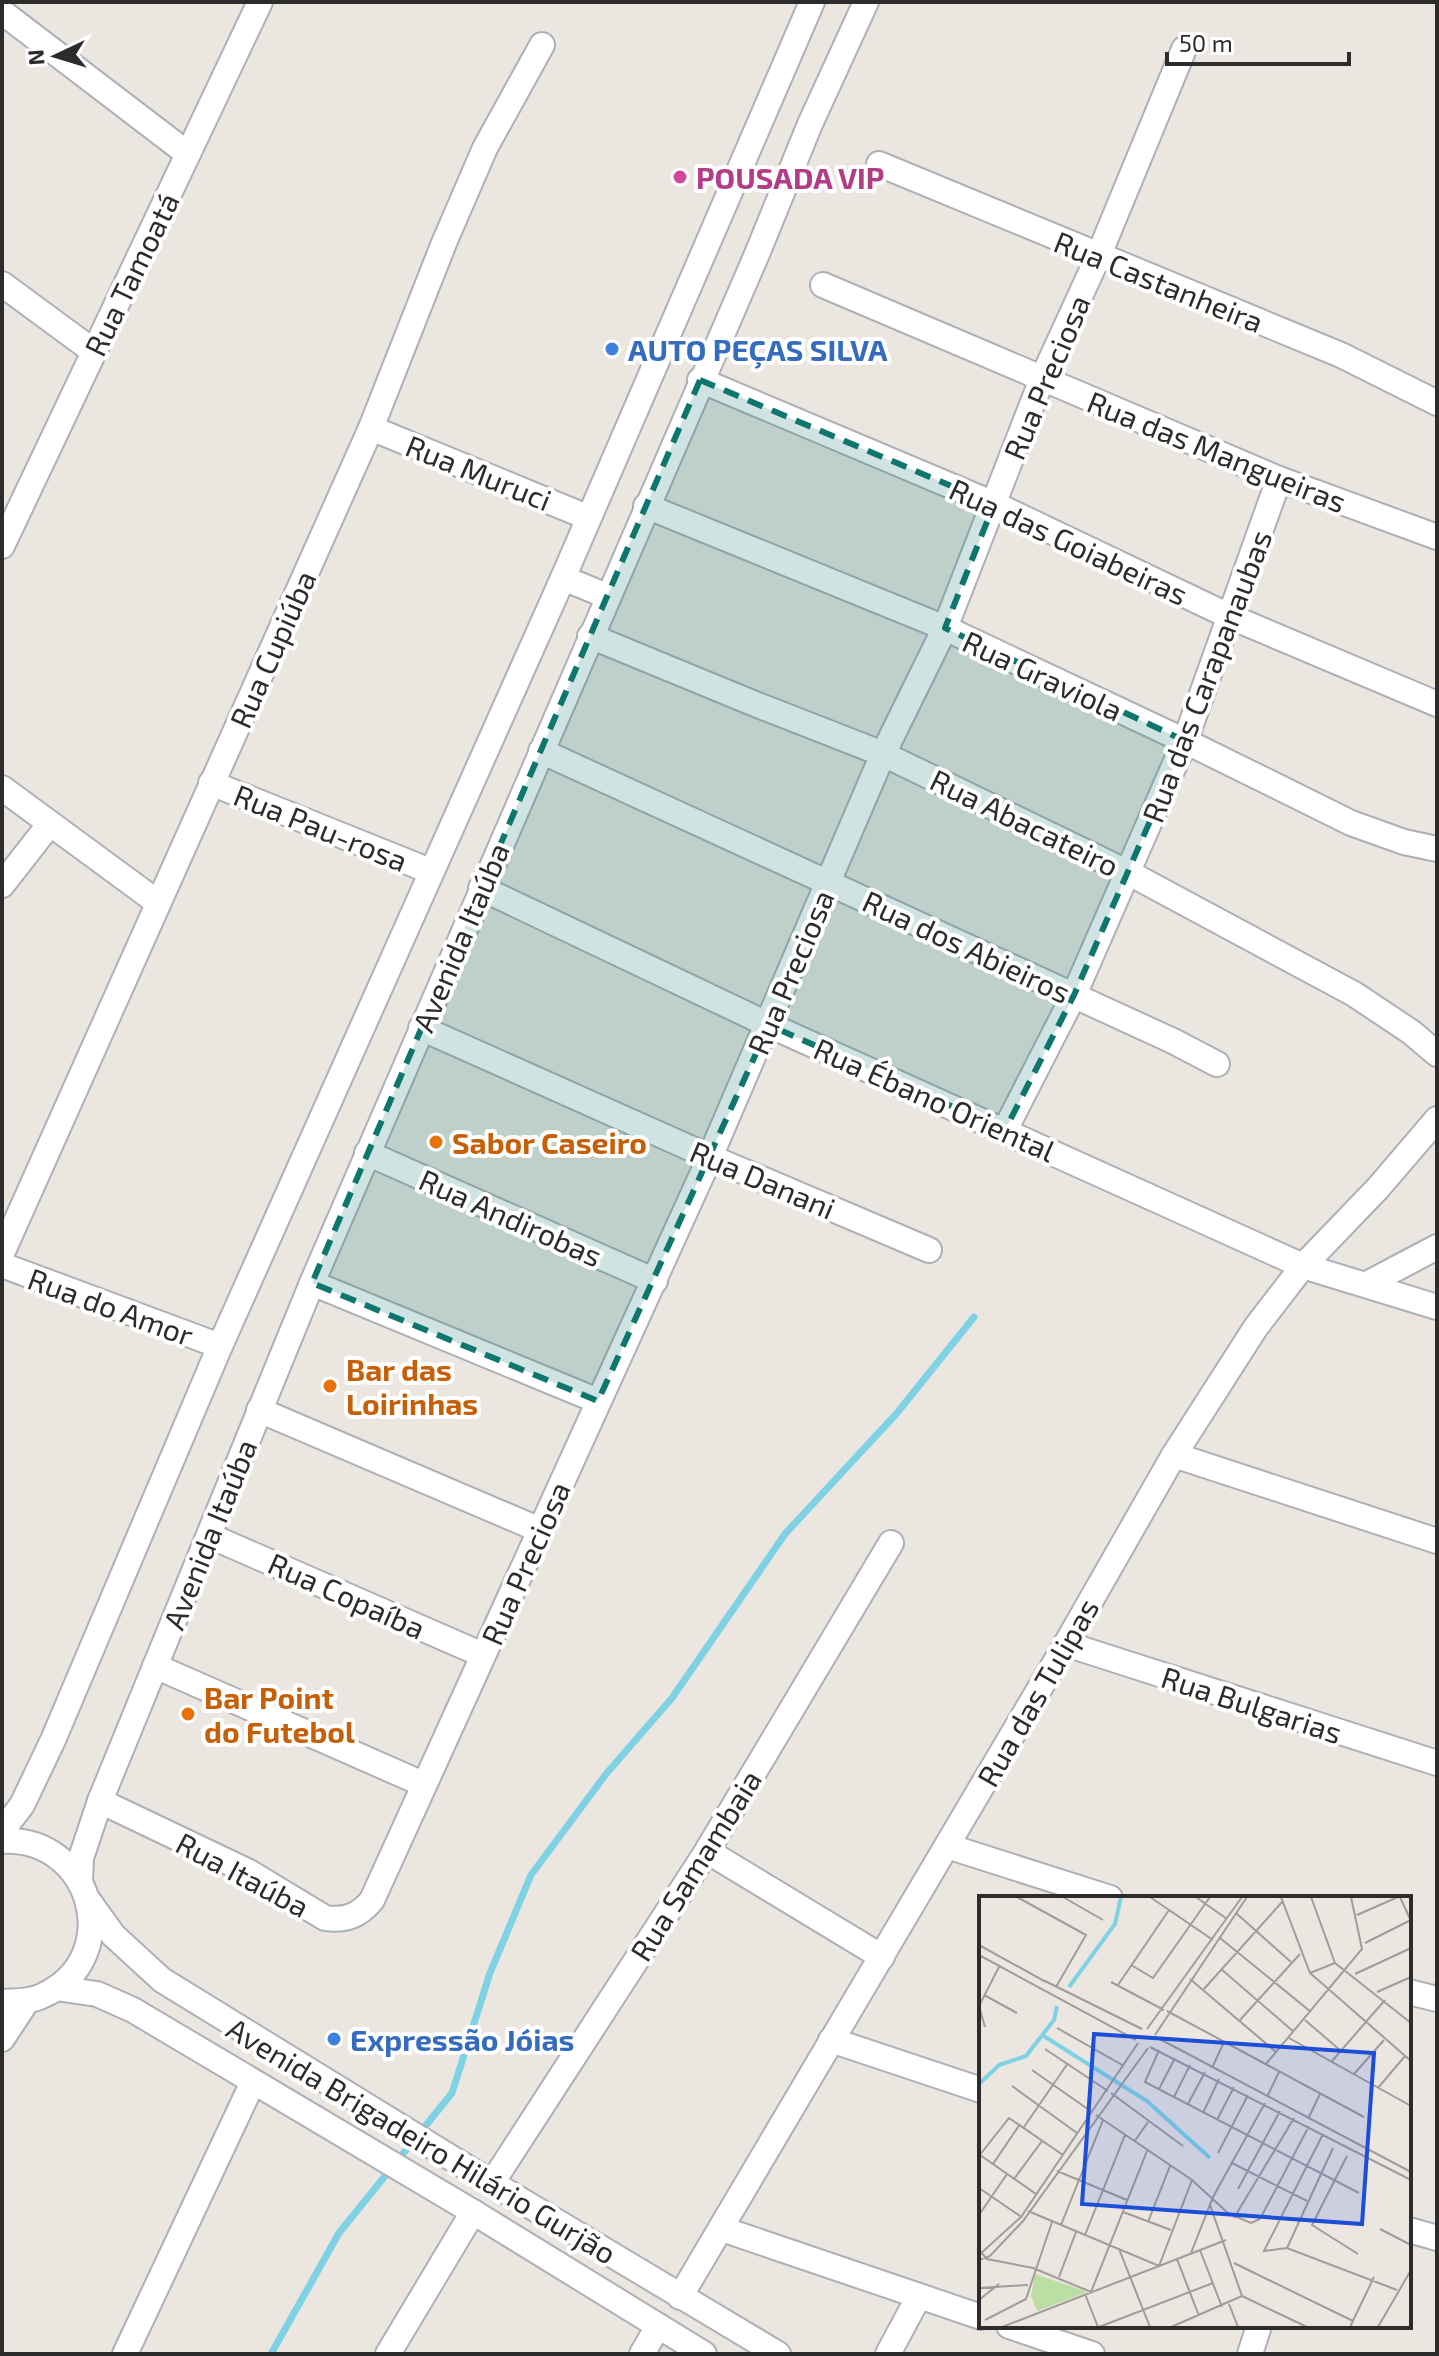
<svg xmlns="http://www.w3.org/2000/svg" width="1439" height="2356" font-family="'Exo 2',sans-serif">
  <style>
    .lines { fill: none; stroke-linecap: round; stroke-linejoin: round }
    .stream { stroke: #7fd2e3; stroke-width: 7 }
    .minor-casing { stroke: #adb0b7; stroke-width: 28 }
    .minor { stroke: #fff; stroke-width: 24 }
    .marked { fill: #0f766e; fill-opacity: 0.2; stroke: #0f766e; stroke-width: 6; stroke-dasharray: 16 10; stroke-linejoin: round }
    .hotel-dot { fill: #d1479c; stroke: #fff; stroke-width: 3 }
    .shop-dot { fill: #3f7fe0; stroke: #fff; stroke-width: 3 }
    .food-dot { fill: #e8710a; stroke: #fff; stroke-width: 3 }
    .labels { text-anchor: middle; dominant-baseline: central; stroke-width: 8; stroke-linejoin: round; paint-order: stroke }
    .hotel-label { font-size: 30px; font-weight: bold; fill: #b23c85; stroke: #fff; text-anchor: start }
    .street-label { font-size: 30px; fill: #2c2c2c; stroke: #fff }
    .shop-label { font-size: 30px; font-weight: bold; fill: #366cbe; stroke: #fff; text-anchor: start }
    .food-label { font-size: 30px; font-weight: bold; fill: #c56008; stroke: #fff; text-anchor: start }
    .inset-river { fill: none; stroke: #7fd2e3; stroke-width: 4 }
    .inset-road { fill: none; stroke: #9f9c99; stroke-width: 2 }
    .view { fill: #1d4ed8; fill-opacity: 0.15; stroke: #1d4ed8; stroke-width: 4 }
    .inset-edge { fill: none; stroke: #2c2c2c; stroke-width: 4 }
  </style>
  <rect width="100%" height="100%" fill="#ece6e1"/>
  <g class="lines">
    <!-- stream -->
    <path class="stream" d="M 271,2354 L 339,2233 L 452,2093 L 490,1973 L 531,1875 L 606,1774 L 672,1698 L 785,1534 L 897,1413 L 974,1317"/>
    <!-- minor casing -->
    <g class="minor-casing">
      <g id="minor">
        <path d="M 2,12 L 188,154"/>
        <path d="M 879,164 L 1341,355 L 1437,403"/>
        <path d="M 2,284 L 93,351"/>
        <path d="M 823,285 L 1279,479 L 1437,537"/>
        <path d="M 700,380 L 994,504 L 1231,617 L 1437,704"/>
        <path d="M 371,428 L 587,517"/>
        <path d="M 646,506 L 945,628 L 1185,741 L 1351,823 L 1404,842 L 1437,849"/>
        <path d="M 2,546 L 260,2"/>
        <path d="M 563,578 L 607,596"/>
        <path d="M 590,636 L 755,704 L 883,754 L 1129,873 L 1354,994 L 1411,1032 L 1437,1054"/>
        <path d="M 541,751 L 1173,1041 L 1217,1064"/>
        <path d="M 211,783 L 430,871"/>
        <path d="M 2,788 L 157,902"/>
        <path d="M 2,885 L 49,825"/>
        <path d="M 481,888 L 769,1025 L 1303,1266 L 1437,1307"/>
        <path d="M 421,1028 L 710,1157 L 929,1250"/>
        <path d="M 1005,1130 L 1074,995 L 1185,741 L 1279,479"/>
        <path d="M 367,1153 L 655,1281"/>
        <path d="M 2,1253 L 371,428 L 444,243 L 485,148 L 542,45"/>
        <path d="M 2,1265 L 220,1346"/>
        <path d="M 312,1283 L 598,1401"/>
        <path d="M 1367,1284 L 1437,1247"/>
        <path d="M 259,1410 L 540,1530"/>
        <path d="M 1174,1455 L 1437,1541"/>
        <path d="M 210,1536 L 483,1655"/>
        <path d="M 1066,1644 L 1437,1763"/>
        <path d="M 155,1666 L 423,1784"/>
        <path d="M 100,1801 L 249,1872 L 325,1918 C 345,1921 359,1916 372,1900 L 710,1157 L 883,754 L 945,628 L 1042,379 L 1098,257 L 1184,49"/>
        <path d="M 2,1831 L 22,1805 L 53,1740 L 220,1346 L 563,578 L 812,2"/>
        <path d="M 2,1841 C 92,1836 126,1956 44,1995 C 31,2002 17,2001 2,2002"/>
        <path d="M 947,1846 L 1110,1898"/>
        <path d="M 707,1851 L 882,1957"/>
        <path d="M 80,1881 L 81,1858 L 100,1801 L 312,1283 L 757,254 L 810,124 L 866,2"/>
        <path d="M 88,1900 L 113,1935 L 162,1980 L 492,2183 L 778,2354"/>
        <path d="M 56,1988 L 97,1994 L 133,2010 L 473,2212 L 704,2354"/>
        <path d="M 1409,1992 L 1437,1999"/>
        <path d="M 2,2039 L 27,2001"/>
        <path d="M 831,2040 L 981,2090"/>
        <path d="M 492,2183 L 707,1851 L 891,1543"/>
        <path d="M 722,2229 L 981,2317"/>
        <path d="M 1409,2230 L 1437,2238"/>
        <path d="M 680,2297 L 1066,1644 L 1174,1455 L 1256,1327 L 1303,1266 L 1378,1188 L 1437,1119"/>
        <path d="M 1009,2326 L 1092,2354"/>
        <path d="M 125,2354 L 253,2082"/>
        <path d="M 388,2354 L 473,2212"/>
        <path d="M 642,2354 L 658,2326"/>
        <path d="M 888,2354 L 919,2296"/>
        <path d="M 1250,2354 L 1259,2326"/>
      </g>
    </g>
    <!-- minor -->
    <use href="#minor" class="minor"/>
  </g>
  <!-- marked area -->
  <path class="marked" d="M 700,380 L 994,504 L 945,628 L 1185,741 L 1074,995 L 1005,1130 L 769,1025 L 598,1401 L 312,1283 Z"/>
  <!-- markers -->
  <circle class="hotel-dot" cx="680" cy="177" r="8"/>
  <g class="shop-dot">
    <circle cx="612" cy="349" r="8"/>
    <circle cx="334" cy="2039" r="8"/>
  </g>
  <g class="food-dot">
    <circle cx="436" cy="1142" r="8"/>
    <circle cx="330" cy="1386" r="8"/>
    <circle cx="188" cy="1714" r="8"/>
  </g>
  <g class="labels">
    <!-- hotel labels -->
    <g class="hotel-label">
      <text x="696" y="177">POUSADA VIP</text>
    </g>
    <!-- street labels -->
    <g class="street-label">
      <text transform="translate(131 274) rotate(-64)">Rua Tamoatá</text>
      <text transform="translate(1159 281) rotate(22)">Rua Castanheira</text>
      <text transform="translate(1046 377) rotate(-67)">Rua Preciosa</text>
      <text transform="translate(1217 451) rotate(22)">Rua das Mangueiras</text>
      <text transform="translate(479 472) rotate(22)">Rua Muruci</text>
      <text transform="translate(1069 541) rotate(25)">Rua das Goiabeiras</text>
      <text transform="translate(272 649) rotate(-66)">Rua Cupiúba</text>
      <text transform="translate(1043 675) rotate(25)">Rua Graviola</text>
      <text transform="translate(1206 676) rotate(-69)">Rua das Carapanaubas</text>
      <text transform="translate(1025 822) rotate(26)">Rua Abacateiro</text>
      <text transform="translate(321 827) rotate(22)">Rua Pau-rosa</text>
      <text transform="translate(460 937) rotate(-67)">Avenida Itaúba</text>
      <text transform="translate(967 946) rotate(25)">Rua dos Abieiros</text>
      <text transform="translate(790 972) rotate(-67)">Rua Preciosa</text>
      <text transform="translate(935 1099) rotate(24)">Rua Ébano Oriental</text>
      <text transform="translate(763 1179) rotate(23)">Rua Danani</text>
      <text transform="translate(511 1217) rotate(24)">Rua Andirobas</text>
      <text transform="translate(111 1306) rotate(20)">Rua do Amor</text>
      <text transform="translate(209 1534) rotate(-68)">Avenida Itaúba</text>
      <text transform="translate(525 1563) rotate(-66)">Rua Preciosa</text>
      <text transform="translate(347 1595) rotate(24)">Rua Copaíba</text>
      <text transform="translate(1037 1692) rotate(-60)">Rua das Tulipas</text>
      <text transform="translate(1252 1704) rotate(18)">Rua Bulgarias</text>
      <text transform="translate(695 1865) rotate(-58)">Rua Samambaia</text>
      <text transform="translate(243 1874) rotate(28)">Rua Itaúba</text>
      <text transform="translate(422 2140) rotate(31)">Avenida Brigadeiro Hilário Gurjão</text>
    </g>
    <!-- shop labels -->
    <g class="shop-label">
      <text x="628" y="349">AUTO PEÇAS SILVA</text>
      <text x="350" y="2039">Expressão Jóias</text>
    </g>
    <!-- food labels -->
    <g class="food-label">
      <text x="452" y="1142">Sabor Caseiro</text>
      <text x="346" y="1369">Bar das<tspan x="346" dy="34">Loirinhas</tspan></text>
      <text x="204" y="1697">Bar Point<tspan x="204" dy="34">do Futebol</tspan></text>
    </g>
  </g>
  <!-- overview -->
  <g transform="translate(979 1896)">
    <rect width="432" height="432" fill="#ece6e1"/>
    <path d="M 56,378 L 106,395 L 106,397 L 58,415 L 52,400 Z" fill="#bcdda3"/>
    <path class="inset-river" d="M 90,91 L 136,28 L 142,1M 63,139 L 168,205 L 231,262M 0,188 L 20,169 L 47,160 L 75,124 L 78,110"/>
    <path class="inset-road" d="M 38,1 L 107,39 L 77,91M 84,1 L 124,24M 171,1 L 234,44M 217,1 L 248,23M 302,1 L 331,77 L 432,165M 332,1 L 356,67 L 432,127M 421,1 L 432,25M 257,17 L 312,66M 378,19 L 419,1M 241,42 L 332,116M 386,47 L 432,24M 0,49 L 67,86M 0,59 L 157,144M 152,69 L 174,82 L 231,1M 242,73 L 315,136M 331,77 L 356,67M 376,78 L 432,52M 211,83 L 297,156M 66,85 L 163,133M 132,86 L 185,114M 139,89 L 190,14M 225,93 L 303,6M 398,96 L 432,81M 5,99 L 38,117M 188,115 L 385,221M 261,124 L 321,58M 326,124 L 362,155M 6,131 L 0,110 L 21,69M 78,132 L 145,170M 168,133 L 263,1M 176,139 L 268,1M 177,141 L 432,276M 310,142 L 432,210M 171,151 L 432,284M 66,153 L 129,195M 180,154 L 166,186 L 380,297M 353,165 L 406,104M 287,168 L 383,53 L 372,1M 233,172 L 245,146M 53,174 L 113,216M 375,178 L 405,144M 33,190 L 98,237M 399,192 L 426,160M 180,193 L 196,162M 132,197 L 204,250M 195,201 L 211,169M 288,201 L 300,176M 209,208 L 226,176M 224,217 L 240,183M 117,219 L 213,284 L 250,318 L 272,327 L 281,323 L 330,230M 329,223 L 341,198M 238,224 L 255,191M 45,231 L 89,167M 344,238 L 285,355 L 308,352 L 418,394M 155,246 L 169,226M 239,257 L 269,199M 1,259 L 57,298M 0,260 L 30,222 L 84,259M 368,260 L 333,329 L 379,358M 253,267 L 328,305M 14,268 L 41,228M 78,275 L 148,304M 35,283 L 63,245M 0,292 L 41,320M 259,293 L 301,215M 231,309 L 263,400M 49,315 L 180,370 L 213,284M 144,316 L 192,334M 0,319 L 28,278M 255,322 L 315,222M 169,326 L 191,270M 82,329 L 124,224M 401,333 L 432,349M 106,339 L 146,239M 308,352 L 354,252M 140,353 L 171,431M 0,354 L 8,363 L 54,372 L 112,396 L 168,255M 221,354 L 243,411M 212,357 L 234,301 L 286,207M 0,359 L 42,321 L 159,147M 198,363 L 220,420M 0,364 L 11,360 L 44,325 L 169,152M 255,367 L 374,425M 80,381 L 97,336M 0,392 L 49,389M 106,398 L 119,431M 263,400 L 328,431M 0,404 L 20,388M 250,408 L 259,431M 6,424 L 47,403 L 73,326M 23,431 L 247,344M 120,431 L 234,387M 192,431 L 263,400M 371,431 L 395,381M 399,431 L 432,374"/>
    <path class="view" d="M 115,138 L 395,157 L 383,328 L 103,308 Z"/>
    <rect width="432" height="432" class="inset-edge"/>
  </g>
  <!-- border -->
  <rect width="1439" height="2356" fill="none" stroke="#2c2c2c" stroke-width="8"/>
  <!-- north arrow -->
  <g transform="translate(56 56) rotate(266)" stroke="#ffffff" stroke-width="6" paint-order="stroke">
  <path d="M0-6L14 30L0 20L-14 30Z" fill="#2c2c2c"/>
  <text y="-12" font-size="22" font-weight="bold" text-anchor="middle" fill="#2c2c2c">N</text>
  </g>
  <!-- scale -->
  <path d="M1167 52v12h182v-12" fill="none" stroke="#2c2c2c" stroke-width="4"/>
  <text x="1179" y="52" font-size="24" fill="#2c2c2c" stroke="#ffffff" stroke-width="6" paint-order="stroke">50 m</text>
</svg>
